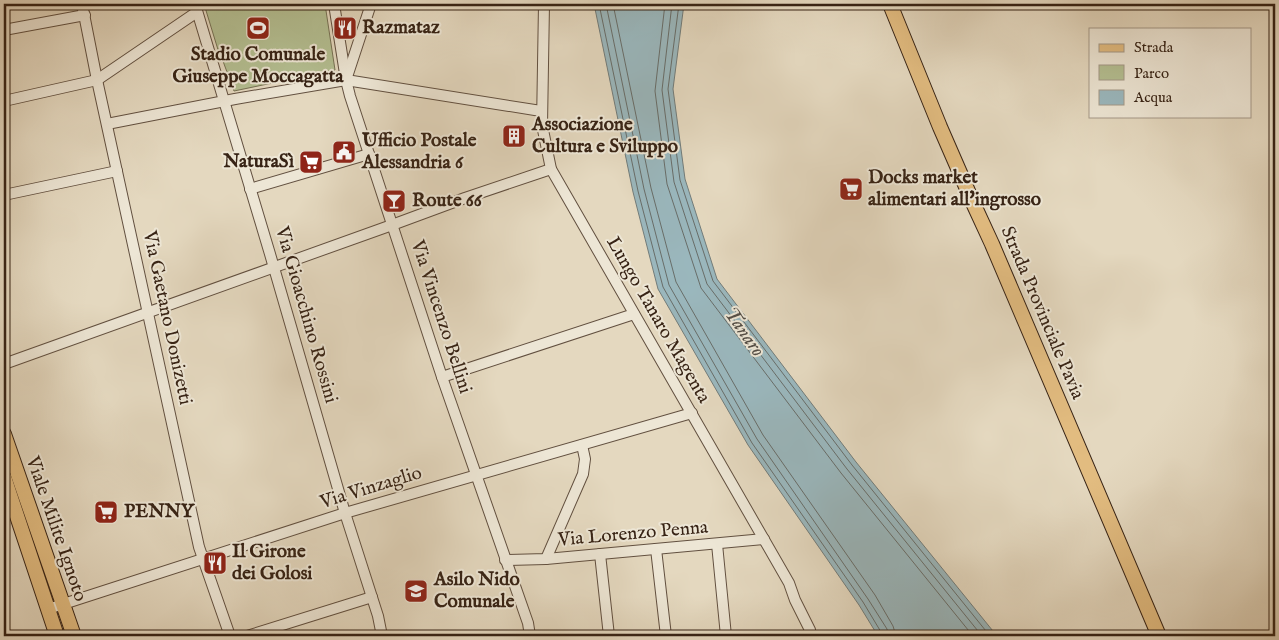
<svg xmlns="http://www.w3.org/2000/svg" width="1279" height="640" font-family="'IM FELL English',serif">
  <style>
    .green { fill: #b4bf92; stroke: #767154 }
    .water { fill: #9ab7bd; stroke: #727c7a }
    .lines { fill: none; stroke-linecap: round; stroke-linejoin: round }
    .shore { stroke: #686d69; stroke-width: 1 }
    .minor-casing { stroke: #625040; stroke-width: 12 }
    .major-casing { stroke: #372315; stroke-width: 16 }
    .minor { stroke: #ede6d5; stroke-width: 10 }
    .major { stroke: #e2bc80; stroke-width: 14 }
    .labels { text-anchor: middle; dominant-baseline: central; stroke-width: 4; stroke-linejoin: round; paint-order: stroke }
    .poi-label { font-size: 19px; font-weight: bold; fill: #372315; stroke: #ede6d5; text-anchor: start }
    .street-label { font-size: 19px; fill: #372315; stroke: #ede6d5 }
    .water-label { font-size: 20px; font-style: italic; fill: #554f47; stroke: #ede6d5 }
  </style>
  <rect width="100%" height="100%" fill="#e4d8bf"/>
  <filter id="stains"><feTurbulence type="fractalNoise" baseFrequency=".004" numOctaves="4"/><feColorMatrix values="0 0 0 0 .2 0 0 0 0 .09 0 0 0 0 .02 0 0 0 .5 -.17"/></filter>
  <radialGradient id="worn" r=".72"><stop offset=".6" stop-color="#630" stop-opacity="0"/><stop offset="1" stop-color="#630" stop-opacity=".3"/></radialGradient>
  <!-- green -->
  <path class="green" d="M 204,4 L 325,4 L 335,70 L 234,91 L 220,53 L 219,53 Z"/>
  <!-- water -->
  <path class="water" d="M 594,4 L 684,4 L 673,89 L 685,179 L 717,279 L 856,462 L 997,636 L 878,636 L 859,605 L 748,445 L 658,289 L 633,192 Z"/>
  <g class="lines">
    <!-- shore -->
    <g class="shore">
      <path d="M 599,4 L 638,191 L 663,287 L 752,443 L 863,602 L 881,632 L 882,636"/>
      <path d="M 606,4 L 644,189 L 669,285 L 757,439 L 868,599 L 887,629 L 888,636"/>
      <path d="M 613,4 L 651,188 L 676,282 L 763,435 L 875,595 L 893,626 L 896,636"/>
      <path d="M 665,4 L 655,91 L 667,184 L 701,288 L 841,473 L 973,636"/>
      <path d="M 672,4 L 662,90 L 674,182 L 707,284 L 847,469 L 982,636"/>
      <path d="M 679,4 L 668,89 L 680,180 L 713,281 L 852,465 L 990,636"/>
    </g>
    <!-- minor casing -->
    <g class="minor-casing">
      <g id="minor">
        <path d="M 82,4 L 97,80 L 199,547 L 230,636"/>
        <path d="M 195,4 L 270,254 L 345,513 L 378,616 L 382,636"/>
        <path d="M 334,4 L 346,80 L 350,96 L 442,377 L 528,623 L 530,636"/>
        <path d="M 544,4 L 542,125 L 551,169 L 789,583 L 795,600 L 810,630 L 811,636"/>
        <path d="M 4,30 L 85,15"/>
        <path d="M 347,77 L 371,4"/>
        <path d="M 4,101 L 97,80 L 197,12"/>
        <path d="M 107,124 L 235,99 L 346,80 L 541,111"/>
        <path d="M 250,189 L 369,154"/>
        <path d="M 4,195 L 117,171"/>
        <path d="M 4,364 L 392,225 L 465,198 L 551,169"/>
        <path d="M 442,377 L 634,314"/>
        <path d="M 717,544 L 726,636"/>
        <path d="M 656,549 L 666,636"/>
        <path d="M 600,554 L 609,636"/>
        <path d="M 546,559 L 583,474 L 585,459 L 582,445"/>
        <path d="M 505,560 L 546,559 L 764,539"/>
        <path d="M 48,609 L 345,513 L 692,413"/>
        <path d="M 247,636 L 372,597"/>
      </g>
    </g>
    <!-- major casing -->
    <g class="major-casing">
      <g id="major">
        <path d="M 890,4 L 940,127 L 974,205 L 992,244 L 1159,636"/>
        <path d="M 4,434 L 74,636"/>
        <path d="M 4,477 L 57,636"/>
      </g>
    </g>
    <!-- minor -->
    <use href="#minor" class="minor"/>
    <!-- major -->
    <use href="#major" class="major"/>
  </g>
  <!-- icons -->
  <defs>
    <g id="stadium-square" transform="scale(1.25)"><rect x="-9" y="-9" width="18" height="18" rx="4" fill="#8f2418" stroke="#ede6d5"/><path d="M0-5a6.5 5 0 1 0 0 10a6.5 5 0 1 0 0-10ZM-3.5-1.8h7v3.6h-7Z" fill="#fff"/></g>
    <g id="restaurant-square" transform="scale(1.25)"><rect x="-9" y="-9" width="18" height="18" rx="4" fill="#8f2418" stroke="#ede6d5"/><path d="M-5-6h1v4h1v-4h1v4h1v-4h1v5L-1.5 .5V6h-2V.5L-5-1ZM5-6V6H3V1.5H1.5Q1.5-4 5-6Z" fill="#fff"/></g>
    <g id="building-square" transform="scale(1.25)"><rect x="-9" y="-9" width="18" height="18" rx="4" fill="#8f2418" stroke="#ede6d5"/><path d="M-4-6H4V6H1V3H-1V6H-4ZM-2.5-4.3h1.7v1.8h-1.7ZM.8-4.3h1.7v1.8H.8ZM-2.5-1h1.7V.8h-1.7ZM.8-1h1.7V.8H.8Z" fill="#fff"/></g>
    <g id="civic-square" transform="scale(1.25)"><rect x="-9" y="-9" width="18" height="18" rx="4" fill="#8f2418" stroke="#ede6d5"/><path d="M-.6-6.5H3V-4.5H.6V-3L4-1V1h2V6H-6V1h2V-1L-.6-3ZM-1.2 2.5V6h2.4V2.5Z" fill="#fff"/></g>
    <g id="supermarket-square" transform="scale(1.25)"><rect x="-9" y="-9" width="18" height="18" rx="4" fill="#8f2418" stroke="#ede6d5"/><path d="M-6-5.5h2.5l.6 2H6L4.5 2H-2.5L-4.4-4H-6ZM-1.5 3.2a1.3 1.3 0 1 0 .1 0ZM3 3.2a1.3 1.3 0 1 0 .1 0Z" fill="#fff"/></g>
    <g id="bar-square" transform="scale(1.25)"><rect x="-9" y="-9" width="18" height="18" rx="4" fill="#8f2418" stroke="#ede6d5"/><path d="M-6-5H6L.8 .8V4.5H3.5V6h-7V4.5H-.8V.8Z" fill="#fff"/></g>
    <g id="school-square" transform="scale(1.25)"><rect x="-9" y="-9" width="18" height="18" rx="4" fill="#8f2418" stroke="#ede6d5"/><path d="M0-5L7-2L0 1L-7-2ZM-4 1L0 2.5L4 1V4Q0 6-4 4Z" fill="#fff"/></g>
  </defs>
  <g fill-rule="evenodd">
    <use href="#stadium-square" x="258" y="28"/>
    <use href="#restaurant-square" x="345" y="28"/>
    <use href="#building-square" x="514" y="136"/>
    <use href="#civic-square" x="344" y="152"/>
    <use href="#supermarket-square" x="311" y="162"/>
    <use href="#supermarket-square" x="851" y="189"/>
    <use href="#bar-square" x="394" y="201"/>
    <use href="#supermarket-square" x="106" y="512"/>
    <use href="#restaurant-square" x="215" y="563"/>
    <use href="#school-square" x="416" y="591"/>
  </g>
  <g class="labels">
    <!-- poi labels -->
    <g class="poi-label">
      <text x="362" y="28">Razmataz</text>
      <text x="258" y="55" text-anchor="middle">Stadio Comunale<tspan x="258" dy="22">Giuseppe Moccagatta</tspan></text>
      <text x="532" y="125">Associazione<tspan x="532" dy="22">Cultura e Sviluppo</tspan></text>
      <text x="362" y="141">Ufficio Postale<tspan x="362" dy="22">Alessandria 6</tspan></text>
      <text x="294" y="162" text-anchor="end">NaturaSì</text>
      <text x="868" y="178">Docks market<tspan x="868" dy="22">alimentari all'ingrosso</tspan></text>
      <text x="412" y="201">Route 66</text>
      <text x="124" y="512">PENNY</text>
      <text x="232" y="552">Il Girone<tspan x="232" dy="22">dei Golosi</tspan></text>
      <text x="434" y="580">Asilo Nido<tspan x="434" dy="22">Comunale</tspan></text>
    </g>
    <!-- street labels -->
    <g class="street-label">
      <text transform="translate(1042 313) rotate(67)">Strada Provinciale Pavia</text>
      <text transform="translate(306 315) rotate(74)">Via Gioacchino Rossini</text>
      <text transform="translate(441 317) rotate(72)">Via Vincenzo Bellini</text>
      <text transform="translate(167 318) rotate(78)">Via Gaetano Donizetti</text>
      <text transform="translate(658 320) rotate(60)">Lungo Tanaro Magenta</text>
      <text transform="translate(371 488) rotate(-17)">Via Vinzaglio</text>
      <text transform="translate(56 529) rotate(71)">Viale Milite Ignoto</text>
      <text transform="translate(633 534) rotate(-5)">Via Lorenzo Penna</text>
    </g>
    <!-- water labels -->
    <g class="water-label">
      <text transform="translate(744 332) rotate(55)">Tanaro</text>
    </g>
  </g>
  <!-- margin -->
  <rect width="1279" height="640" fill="none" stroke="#e4d8bf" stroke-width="20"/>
  <rect x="5" y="5" width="1269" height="630" fill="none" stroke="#372315" stroke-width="2.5"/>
  <rect x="10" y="10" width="1259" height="620" fill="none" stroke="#372315"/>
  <!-- legend -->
  <rect x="1089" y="28" width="162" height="90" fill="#ede6d5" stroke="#a49888"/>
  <rect x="1099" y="44" width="25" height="8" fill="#e2bc80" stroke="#a49888"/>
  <text x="1134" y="52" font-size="15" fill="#372315">Strada</text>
  <rect x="1099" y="65" width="25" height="15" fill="#b4bf92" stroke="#a49888"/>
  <text x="1134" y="78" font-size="15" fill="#372315">Parco</text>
  <rect x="1099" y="90" width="25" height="15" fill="#9ab7bd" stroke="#a49888"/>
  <text x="1134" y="102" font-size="15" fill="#372315">Acqua</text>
  <rect width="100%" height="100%" filter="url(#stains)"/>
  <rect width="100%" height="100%" fill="url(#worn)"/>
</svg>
